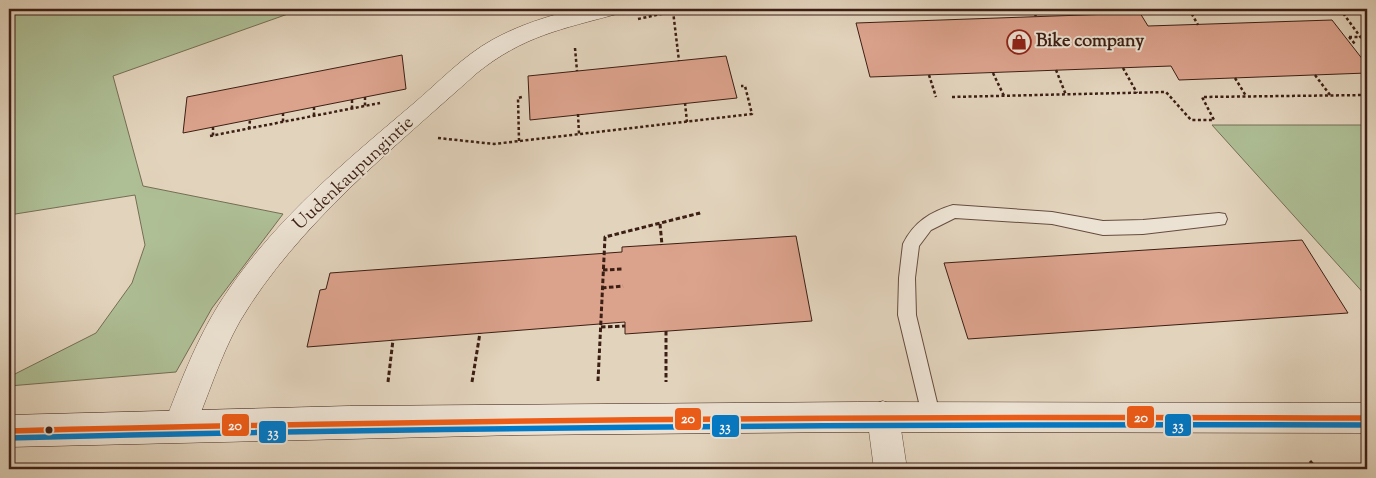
<svg xmlns="http://www.w3.org/2000/svg" width="1376" height="478" font-family="'Sorts Mill Goudy',serif">
  <style>
    .green { fill: #aebe95; stroke: #756e54 }
    .building { fill: #dba28c; stroke: #3c1f14 }
    .lines { fill: none; stroke-linecap: round; stroke-linejoin: round }
    .lane-casing { stroke: #664c3e; stroke-width: 2 }
    .street-casing { stroke: #664c3e; stroke-width: 1 }
    .secondary-casing { stroke: #3c1f14; stroke-width: 1 }
    .path-far1 { stroke: #3c1f14; stroke-width: 2.5; stroke-dasharray: 3 2.5; stroke-linecap: butt }
    .path { stroke: #3c1f14; stroke-width: 3; stroke-dasharray: 4.5 2.5; stroke-linecap: butt }
    .lane { fill: #ece2d3; fill-rule: evenodd }
    .street { fill: #ece2d3; fill-rule: evenodd }
    .secondary { fill: #ece2d3; fill-rule: evenodd }
    .bus-1-casing { stroke: #ece2d3; stroke-width: 9 }
    .bus-2-casing { stroke: #ece2d3; stroke-width: 9 }
    .bus-1 { stroke: #ec5c18; stroke-width: 5.5 }
    .bus-2 { stroke: #007ac9; stroke-width: 5.5 }
    .bus-dot { fill: #3c1f14; stroke: #ece2d3; stroke-width: 2 }
    .labels { text-anchor: middle; dominant-baseline: central; stroke-width: 4; stroke-linejoin: round; paint-order: stroke }
    .poi-label { font-size: 18px; font-weight: bold; fill: #3c1f14; stroke: #ece2d3; text-anchor: start }
    .street-label { font-size: 18px; fill: #3c1f14; stroke: #ece2d3 }
    .line-badge { stroke: #ece2d3; stroke-width: 2 }
    .badge-label { font-size: 14px; text-anchor: middle; font-weight: bold; fill: #fff }
  </style>
  <rect width="100%" height="100%" fill="#e2d3bc"/>
  <filter id="stains"><feTurbulence type="fractalNoise" baseFrequency=".004" numOctaves="4"/><feColorMatrix values="0 0 0 0 .2 0 0 0 0 .09 0 0 0 0 .02 0 0 0 .5 -.17"/></filter>
  <radialGradient id="worn" r=".72"><stop offset=".6" stop-color="#630" stop-opacity="0"/><stop offset="1" stop-color="#630" stop-opacity=".3"/></radialGradient>
  <!-- green -->
  <g class="green">
    <path d="M 9,9 L 302,9 L 113,76 L 143,186 L 283,214 L 212,308 L 176,372 L 9,386 L 9,377 L 96,333 L 132,283 L 145,245 L 135,195 L 9,215 Z"/>
    <path d="M 1212,125 L 1367,125 L 1367,297 Z"/>
  </g>
  <!-- building -->
  <g class="building">
    <path d="M 1140,13 L 1148,26 L 1332,20 L 1367,65 L 1367,73 L 1179,80 L 1171,66 L 870,77 L 856,23 Z"/>
    <path d="M 402,55 L 406,89 L 183,133 L 187,97 Z"/>
    <path d="M 726,56 L 737,98 L 530,120 L 528,76 Z"/>
    <path d="M 796,236 L 812,321 L 625,334 L 625,322 L 307,347 L 320,290 L 326,289 L 330,273 L 622,252 L 622,247 Z"/>
    <path d="M 1302,240 L 1348,313 L 968,339 L 944,263 Z"/>
  </g>
  <g class="lines">
    <!-- lane casing -->
    <g class="lane-casing">
      <path id="lane" d="M 953,205 L 1052,212 L 1103,221 L 1143,220 L 1219,213 L 1225,214 L 1227,219 L 1225,224 L 1219,225 L 1143,234 L 1103,235 L 1052,224 L 955,218 L 931,230 L 919,246 L 915,278 L 916,315 L 940,415 L 938,421 L 931,424 L 924,421 L 922,415 L 898,315 L 899,278 L 903,244 C 914,222 930,212 953,205 Z"/>
    </g>
    <!-- street casing -->
    <g class="street-casing">
      <g id="street">
        <path d="M 577,9 L 620,9 L 617,14 C 562,29 523,36 477,73 C 395,147 297,225 240,321 C 219,358 208,398 191,436 L 180,441 L 169,436 L 164,425 C 182,378 200,330 229,289 C 279,216 347,160 413,104 C 439,82 463,56 492,40 C 519,25 548,16 577,9 Z"/>
        <path d="M 883,401 L 894,405 L 899,416 L 907,469 L 874,469 L 867,416 L 872,405 Z"/>
      </g>
    </g>
    <!-- secondary casing -->
    <g class="secondary-casing">
      <path id="secondary" d="M 858,402 L 1367,403 L 1367,433 L 858,432 L 518,435 L 9,447 L 9,415 L 349,406 Z"/>
    </g>
    <!-- path-far1 -->
    <g class="path-far1">
      <path d="M 1032,9 L 1036,16"/>
      <path d="M 1189,9 L 1198,25"/>
      <path d="M 1340,9 L 1367,46"/>
      <path d="M 673,11 L 679,61"/>
      <path d="M 638,19 L 684,9"/>
      <path d="M 1349,37 L 1360,37"/>
      <path d="M 1349,37 L 1355,44"/>
      <path d="M 575,48 L 577,71"/>
      <path d="M 1123,68 L 1137,93"/>
      <path d="M 1056,70 L 1066,95"/>
      <path d="M 993,73 L 1004,96"/>
      <path d="M 929,75 L 936,97"/>
      <path d="M 1315,75 L 1330,95"/>
      <path d="M 1235,78 L 1246,96"/>
      <path d="M 365,97 L 365,106"/>
      <path d="M 952,97 L 1166,92 L 1191,120 L 1214,120 L 1202,97 L 1367,95"/>
      <path d="M 352,100 L 352,109"/>
      <path d="M 685,103 L 687,122"/>
      <path d="M 314,107 L 314,117"/>
      <path d="M 283,113 L 283,123"/>
      <path d="M 578,114 L 579,134"/>
      <path d="M 213,127 L 213,136"/>
      <path d="M 249,129 L 250,120"/>
      <path d="M 210,136 L 380,103"/>
      <path d="M 438,138 L 494,144 L 752,114 L 745,86 L 741,86"/>
      <path d="M 519,141 L 518,98 L 522,97"/>
      <path d="M 698,214 L 700,213"/>
    </g>
    <!-- path -->
    <g class="path">
      <path d="M 660,224 L 662,245"/>
      <path d="M 603,270 L 623,269"/>
      <path d="M 602,288 L 623,286"/>
      <path d="M 601,327 L 625,326"/>
      <path d="M 666,331 L 666,382"/>
      <path d="M 598,381 L 605,237 L 700,213"/>
      <path d="M 388,382 L 393,340"/>
      <path d="M 472,382 L 480,333"/>
      <path d="M 1310,461 L 1317,469"/>
    </g>
    <!-- lane -->
    <use href="#lane" class="lane"/>
    <!-- street -->
    <use href="#street" class="street"/>
    <!-- secondary -->
    <use href="#secondary" class="secondary"/>
    <!-- bus-1 casing -->
    <g class="bus-1-casing">
      <path id="bus-1" d="M 9,431 C 462,419 914,416 1367,418"/>
    </g>
    <!-- bus-2 casing -->
    <g class="bus-2-casing">
      <path id="bus-2" d="M 9,438 C 462,426 914,424 1367,425"/>
    </g>
    <!-- bus-1 -->
    <use href="#bus-1" class="bus-1"/>
    <!-- bus-2 -->
    <use href="#bus-2" class="bus-2"/>
  </g>
  <!-- icons -->
  <defs>
    <g id="shop-ring" transform="scale(1.25)"><circle r="9.5" fill="#ece2d3" stroke="#8f2418" stroke-width="1.5"/><path d="M-5-2.5h2.3a2.7 3.5 0 0 1 5.4 0H5L5.5 6h-11ZM-1.5-2.5h3a1.5 2.3 0 0 0-3 0Z" fill="#8f2418"/></g>
  </defs>
  <g fill-rule="evenodd">
    <use href="#shop-ring" x="1019" y="42"/>
  </g>
  <!-- markers -->
  <circle class="bus-dot" cx="49" cy="430" r="4.5"/>
  <g class="labels">
    <!-- poi labels -->
    <g class="poi-label">
      <text x="1036" y="42">Bike company</text>
    </g>
    <!-- street labels -->
    <g class="street-label">
      <text transform="translate(354 174) rotate(-43)">Uudenkaupungintie</text>
    </g>
  </g>
  <g class="line-badge">
    <rect x="1126" y="405" width="29" height="24" rx="5" fill="#ec5c18"/>
    <rect x="674" y="407" width="28" height="24" rx="5" fill="#ec5c18"/>
    <rect x="1164" y="413" width="28" height="24" rx="5" fill="#007ac9"/>
    <rect x="221" y="413" width="29" height="24" rx="5" fill="#ec5c18"/>
    <rect x="711" y="414" width="29" height="24" rx="5" fill="#007ac9"/>
    <rect x="258" y="420" width="29" height="24" rx="5" fill="#007ac9"/>
  </g>
  <g class="badge-label">
    <text x="1141" y="422">20</text>
    <text x="688" y="423">20</text>
    <text x="1178" y="430">33</text>
    <text x="235" y="430">20</text>
    <text x="725" y="431">33</text>
    <text x="273" y="437">33</text>
  </g>
  <!-- margin -->
  <rect width="1376" height="478" fill="none" stroke="#e2d3bc" stroke-width="30"/>
  <rect x="10" y="10" width="1356" height="458" fill="none" stroke="#3c1f14" stroke-width="2.5"/>
  <rect x="15" y="15" width="1346" height="448" fill="none" stroke="#3c1f14"/>
  <rect width="100%" height="100%" filter="url(#stains)"/>
  <rect width="100%" height="100%" fill="url(#worn)"/>
</svg>
